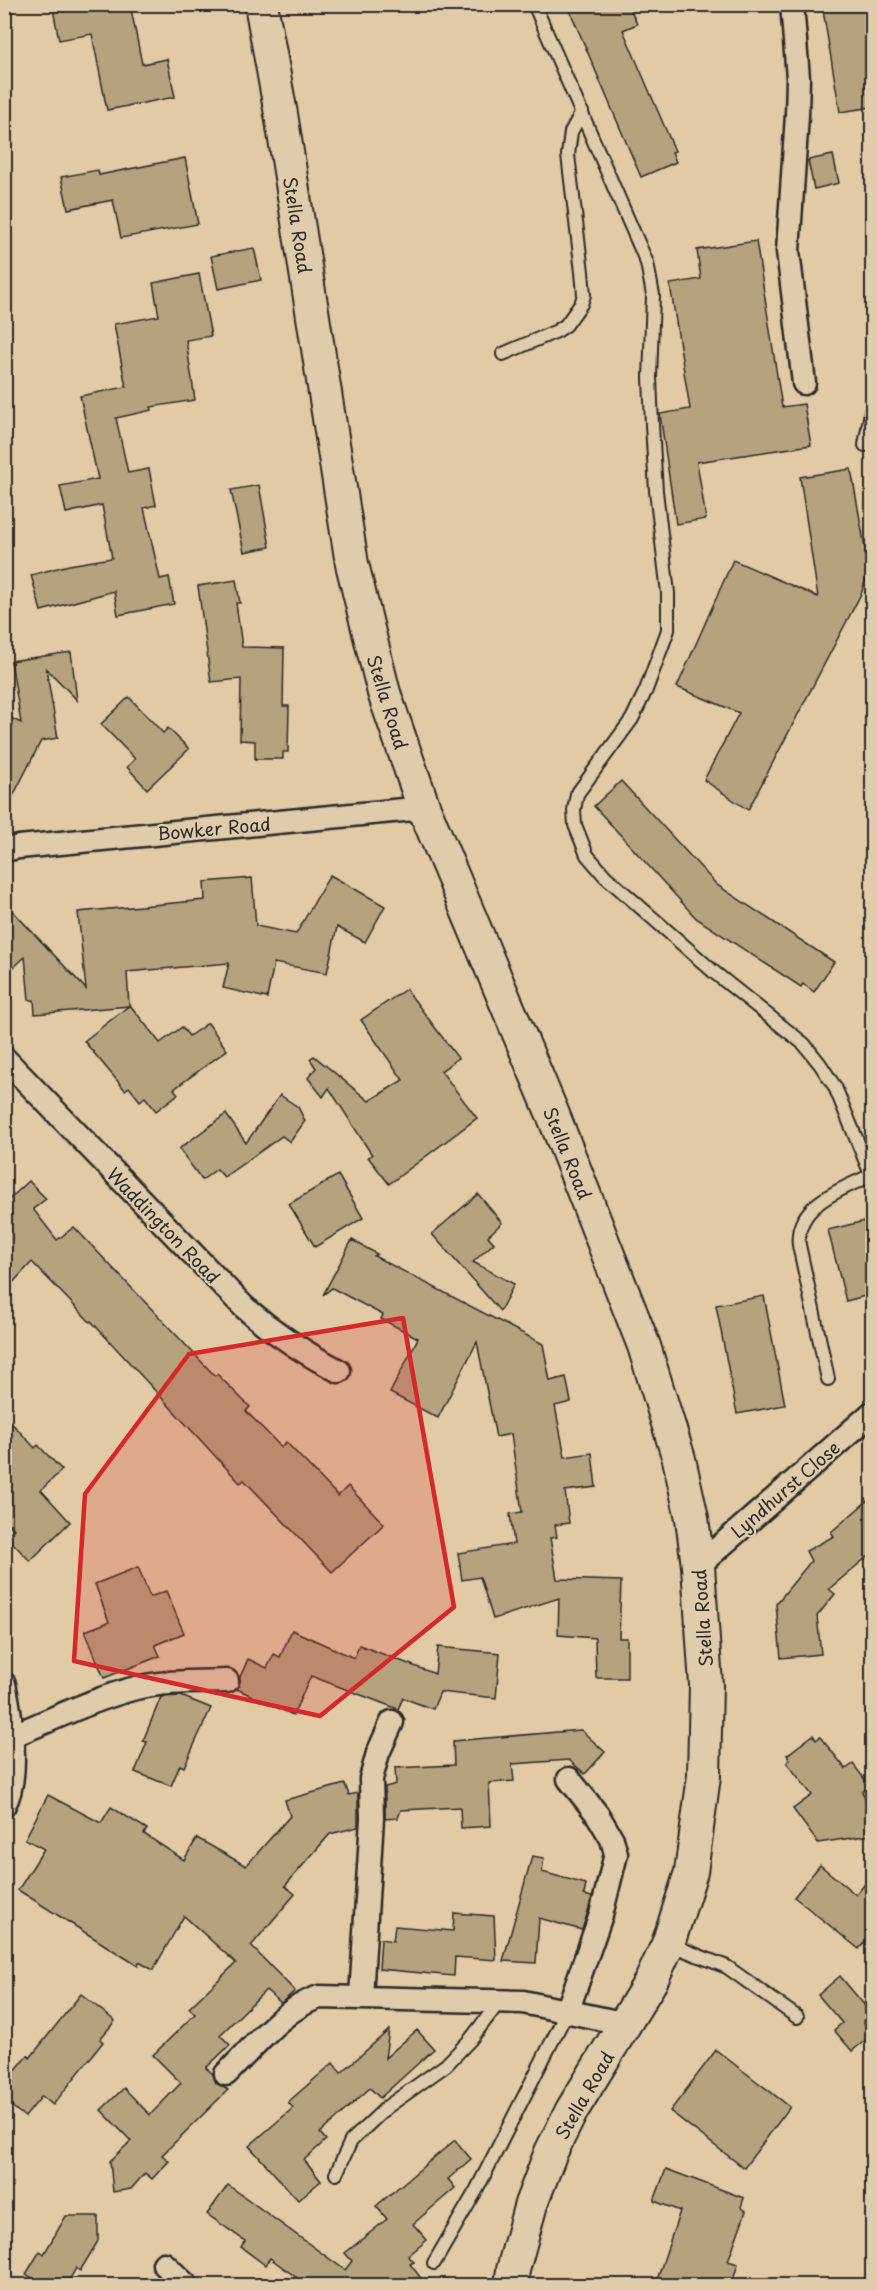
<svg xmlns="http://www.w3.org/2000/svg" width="877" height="2290" font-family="'Playpen Sans',sans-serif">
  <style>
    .building { fill: #b6a27d; stroke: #2b2b2b; stroke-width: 1.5 }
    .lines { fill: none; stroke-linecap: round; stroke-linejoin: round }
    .service-casing { stroke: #2b2b2b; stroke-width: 16 }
    .minor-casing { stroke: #2b2b2b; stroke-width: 27 }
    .secondary-casing { stroke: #2b2b2b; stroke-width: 36 }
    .service { stroke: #e0cbaa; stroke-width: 12 }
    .minor { stroke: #e0cbaa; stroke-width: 22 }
    .secondary { stroke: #e0cbaa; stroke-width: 32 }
    .marked { fill: #d62828; fill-opacity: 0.2; stroke: #d62828; stroke-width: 4.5; stroke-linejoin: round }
    .labels { text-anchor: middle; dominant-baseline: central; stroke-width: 4.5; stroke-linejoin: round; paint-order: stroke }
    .street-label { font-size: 18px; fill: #2b2b2b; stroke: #e0cbaa }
  </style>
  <rect width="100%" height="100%" fill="#e1caa4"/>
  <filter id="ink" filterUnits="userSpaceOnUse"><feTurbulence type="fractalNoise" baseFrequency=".0167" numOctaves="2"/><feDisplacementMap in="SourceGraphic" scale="12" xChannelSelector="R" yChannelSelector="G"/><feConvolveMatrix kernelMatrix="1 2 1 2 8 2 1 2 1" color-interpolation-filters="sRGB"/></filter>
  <g filter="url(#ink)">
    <!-- building -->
    <g class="building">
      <path d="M 52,4 L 130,4 L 142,64 L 167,59 L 175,97 L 107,110 L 92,34 L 59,40 Z"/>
      <path d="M 567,4 L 628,4 L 637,24 L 623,30 L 675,151 L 672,152 L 676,162 L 641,177 Z"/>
      <path d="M 822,4 L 865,4 L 873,48 L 873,107 L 840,112 Z"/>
      <path d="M 833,155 L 839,183 L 814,189 L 808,160 Z"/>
      <path d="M 185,158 L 198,224 L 121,238 L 113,200 L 68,209 L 61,177 L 98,170 L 99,175 Z"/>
      <path d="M 756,241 L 782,407 L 804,404 L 811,445 L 697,462 L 706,519 L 676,524 L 660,414 L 690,409 L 670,284 L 701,279 L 697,250 Z"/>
      <path d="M 254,248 L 261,280 L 218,289 L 211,256 Z"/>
      <path d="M 199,274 L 211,336 L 186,340 L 195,400 L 151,407 L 152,410 L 116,418 L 128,473 L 149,469 L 156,505 L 144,508 L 160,579 L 169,577 L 174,604 L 118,615 L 114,591 L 41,611 L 31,575 L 69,565 L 112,558 L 102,505 L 66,513 L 60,486 L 98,479 L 80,396 L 126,387 L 114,324 L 159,316 L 153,283 Z"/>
      <path d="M 851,469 L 869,570 L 861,594 L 748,810 L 704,780 L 739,713 L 677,687 L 733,560 L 818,597 L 800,477 Z"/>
      <path d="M 259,485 L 270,547 L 244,552 L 231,490 Z"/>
      <path d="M 236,580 L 240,603 L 236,603 L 242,647 L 284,648 L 283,706 L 289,706 L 288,752 L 283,752 L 283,759 L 255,759 L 255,741 L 240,740 L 241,679 L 211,682 L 198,586 Z"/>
      <path d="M 71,652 L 77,700 L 46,668 L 58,738 L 41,741 L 4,814 L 4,715 L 21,723 L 11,661 Z"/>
      <path d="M 129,697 L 163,733 L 168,728 L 189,749 L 147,789 L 127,767 L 135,759 L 101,724 Z"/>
      <path d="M 621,781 L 717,885 L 834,962 L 814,992 L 803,984 L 801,987 L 696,918 L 594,806 Z"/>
      <path d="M 330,875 L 385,906 L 365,942 L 337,927 L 327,973 L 274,963 L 267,998 L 223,988 L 229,963 L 127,972 L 129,1006 L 35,1014 L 34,1000 L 29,1000 L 25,957 L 4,976 L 4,902 L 86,989 L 78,912 L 205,900 L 204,882 L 252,878 L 256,926 L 296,934 Z"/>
      <path d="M 406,989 L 458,1058 L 441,1071 L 477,1118 L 389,1184 L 368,1157 L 372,1155 L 329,1088 L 323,1097 L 308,1078 L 316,1068 L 310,1059 L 314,1056 L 369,1101 L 403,1080 L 361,1020 Z"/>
      <path d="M 130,1005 L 160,1043 L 182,1027 L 189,1036 L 208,1023 L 227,1050 L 174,1089 L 178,1094 L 156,1111 L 145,1097 L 140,1101 L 129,1087 L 125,1090 L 84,1041 Z"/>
      <path d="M 280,1095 L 298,1107 L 305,1121 L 290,1142 L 282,1136 L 224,1177 L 217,1169 L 202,1180 L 179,1149 L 226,1114 L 246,1143 Z"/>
      <path d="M 338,1175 L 363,1218 L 315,1247 L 289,1204 Z"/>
      <path d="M 29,1181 L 46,1199 L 33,1209 L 57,1240 L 74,1227 L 215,1376 L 217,1374 L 250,1407 L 246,1411 L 281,1447 L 286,1442 L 338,1496 L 348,1486 L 384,1524 L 332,1572 L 244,1480 L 240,1483 L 91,1321 L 90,1322 L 32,1262 L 4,1292 L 4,1204 Z"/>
      <path d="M 478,1194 L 502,1223 L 488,1236 L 494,1243 L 473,1262 L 514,1284 L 500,1311 L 432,1234 Z"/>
      <path d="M 873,1219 L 873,1294 L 846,1301 L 828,1230 Z"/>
      <path d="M 352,1240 L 377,1254 L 374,1256 L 543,1344 L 550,1381 L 566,1377 L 571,1402 L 555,1406 L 565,1457 L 592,1453 L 596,1487 L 565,1491 L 569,1523 L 555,1525 L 557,1537 L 550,1538 L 557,1579 L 621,1581 L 619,1638 L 627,1638 L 627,1678 L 596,1678 L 595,1638 L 558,1635 L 559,1598 L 493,1619 L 480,1577 L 462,1580 L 458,1553 L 514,1544 L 510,1514 L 522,1512 L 511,1434 L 496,1437 L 477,1342 L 438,1418 L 390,1393 L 418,1338 L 381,1319 L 383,1315 L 332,1288 L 323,1295 Z"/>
      <path d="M 764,1296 L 785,1405 L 737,1414 L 716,1305 Z"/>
      <path d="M 4,1415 L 35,1448 L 38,1445 L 62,1470 L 41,1490 L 70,1522 L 30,1561 L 6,1536 L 14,1529 L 4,1519 Z"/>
      <path d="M 873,1496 L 873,1552 L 829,1589 L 835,1594 L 817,1616 L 821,1654 L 781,1658 L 776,1604 L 811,1561 L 806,1551 L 834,1536 L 831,1532 Z"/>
      <path d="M 138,1567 L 150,1597 L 166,1591 L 184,1633 L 155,1645 L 160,1656 L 104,1678 L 85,1631 L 109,1622 L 95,1584 Z"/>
      <path d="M 292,1630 L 354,1658 L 359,1645 L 435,1674 L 438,1647 L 500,1653 L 496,1698 L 440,1692 L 433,1709 L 403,1698 L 398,1709 L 311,1676 L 293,1715 L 237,1689 L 240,1681 L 240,1677 L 248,1659 L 267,1668 L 274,1654 L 280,1657 Z"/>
      <path d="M 181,1696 L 211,1708 L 184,1767 L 180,1765 L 171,1786 L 135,1772 L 147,1742 L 143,1741 L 161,1697 Z"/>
      <path d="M 581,1730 L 605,1752 L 585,1774 L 569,1760 L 512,1764 L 514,1781 L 489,1783 L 491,1826 L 461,1828 L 460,1807 L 401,1810 L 398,1818 L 385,1819 L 385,1787 L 396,1784 L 395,1768 L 454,1765 L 453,1741 Z"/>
      <path d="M 813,1735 L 816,1740 L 820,1737 L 846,1769 L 853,1764 L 870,1786 L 862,1792 L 865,1797 L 871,1835 L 818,1843 L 793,1809 L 812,1795 L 787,1763 L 790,1759 L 787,1755 Z"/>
      <path d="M 345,1784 L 349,1795 L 358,1793 L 358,1827 L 330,1834 L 285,1886 L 295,1894 L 251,1946 L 295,1991 L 281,2003 L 266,1990 L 220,2035 L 230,2045 L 206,2068 L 213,2074 L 216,2083 L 228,2090 L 162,2155 L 169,2161 L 152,2179 L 145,2173 L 131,2189 L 113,2192 L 110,2161 L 131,2141 L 101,2110 L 124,2088 L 150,2115 L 181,2083 L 153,2055 L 195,2014 L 189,2008 L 236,1963 L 184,1916 L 153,1970 L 139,1962 L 138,1966 L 18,1890 L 44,1849 L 25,1839 L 48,1795 L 101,1823 L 111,1807 L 147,1829 L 144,1834 L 184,1860 L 197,1838 L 246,1866 L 290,1816 L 285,1800 Z"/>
      <path d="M 532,1856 L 544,1858 L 542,1872 L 586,1884 L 584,1895 L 592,1897 L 588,1911 L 582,1930 L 539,1918 L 536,1963 L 503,1961 Z"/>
      <path d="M 820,1865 L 856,1895 L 873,1874 L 873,1932 L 859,1949 L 794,1897 Z"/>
      <path d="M 454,1913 L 494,1916 L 496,1960 L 455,1957 L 454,1976 L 379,1969 L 381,1939 L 393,1941 L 395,1926 L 453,1931 Z"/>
      <path d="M 840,1976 L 871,2013 L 863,2021 L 873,2034 L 852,2051 L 834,2030 L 842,2023 L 818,1995 Z"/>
      <path d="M 81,1994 L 115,2021 L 100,2039 L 103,2042 L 53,2105 L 42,2096 L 25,2117 L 4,2100 L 4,2084 L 28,2055 L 30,2058 Z"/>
      <path d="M 389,2030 L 385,2058 L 417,2030 L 434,2049 L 380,2098 L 370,2088 L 320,2133 L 326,2140 L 304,2160 L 321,2181 L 298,2200 L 249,2146 L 293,2108 L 288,2102 L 333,2063 L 341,2073 Z"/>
      <path d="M 716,2050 L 790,2107 L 744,2168 L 670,2111 Z"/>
      <path d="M 455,2140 L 471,2159 L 448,2179 L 455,2188 L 413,2224 L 427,2240 L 408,2256 L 414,2262 L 410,2264 L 427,2286 L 308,2286 L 270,2258 L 265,2265 L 241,2247 L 245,2241 L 207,2214 L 228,2185 L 345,2270 L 352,2261 L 345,2253 L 387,2219 L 376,2206 Z"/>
      <path d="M 666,2169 L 744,2198 L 741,2207 L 746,2211 L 728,2261 L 738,2264 L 731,2286 L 655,2286 L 680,2211 L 654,2201 Z"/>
      <path d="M 66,2216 L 98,2216 L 98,2241 L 80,2271 L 76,2268 L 66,2286 L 44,2286 L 26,2274 L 40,2251 L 44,2254 Z"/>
    </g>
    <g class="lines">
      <!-- service casing -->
      <g class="service-casing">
        <g id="service">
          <path d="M 534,4 L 647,263 L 653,295 L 650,378 L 652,425 L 656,491 L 668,593 L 668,630 L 646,690 L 632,719 L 577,794 L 574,810 L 575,825 L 587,855 L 605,876 L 715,973 L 804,1044 L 820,1064 L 835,1087 L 872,1177"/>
          <path d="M 503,354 L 557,331 L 566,325 L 581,304 L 584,295 L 582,272 L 568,155 L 571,132 L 582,112"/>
          <path d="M 865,445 L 872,407"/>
          <path d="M 828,1379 L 799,1245 C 794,1205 842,1189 872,1175"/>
          <path d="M 669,1944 L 727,1967 L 797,2017"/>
          <path d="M 336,2174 L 351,2141 L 387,2107 L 446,2065 L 470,2040 L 500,2001"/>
          <path d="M 434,2263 L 477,2189 L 567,2012"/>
        </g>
      </g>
      <!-- minor casing -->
      <g class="minor-casing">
        <g id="minor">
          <path d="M 792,4 L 798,78 L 797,115 L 788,251 L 804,383"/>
          <path d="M 4,850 L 19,847 L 424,808"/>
          <path d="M 4,1058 L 244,1307 C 274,1333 304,1353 339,1371"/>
          <path d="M 698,1566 L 872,1413"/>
          <path d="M 4,1684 C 11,1714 20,1778 4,1805"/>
          <path d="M 11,1736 C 52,1720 93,1699 136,1688 C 165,1681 197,1682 227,1681"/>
          <path d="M 361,1997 L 372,1818 L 371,1779 L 378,1753 L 392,1722"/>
          <path d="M 567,2012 L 601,1915 L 616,1854 L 612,1839 L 597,1814 L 569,1779"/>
          <path d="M 226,2074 C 254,2047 282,2009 319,1997 L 523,2002 L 626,2024"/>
          <path d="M 164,2264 L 187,2286"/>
        </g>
      </g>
      <!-- secondary casing -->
      <g class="secondary-casing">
        <path id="secondary" d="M 261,4 L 281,114 L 352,564 L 384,693 L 424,808 L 554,1117 L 644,1346 L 679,1459 L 692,1518 L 698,1566 L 706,1685 L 704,1776 L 691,1872 L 668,1944 L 651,1981 L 572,2110 L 551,2152 L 531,2204 L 513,2270 L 511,2286"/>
      </g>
      <!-- service -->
      <use href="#service" class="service"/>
      <!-- minor -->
      <use href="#minor" class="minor"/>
      <!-- secondary -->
      <use href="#secondary" class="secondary"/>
    </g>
  </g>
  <!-- marked area -->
  <path class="marked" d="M 403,1318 L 454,1607 L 320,1716 L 74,1661 L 85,1494 L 189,1354 Z"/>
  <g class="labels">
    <!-- street labels -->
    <g class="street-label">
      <text transform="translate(298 225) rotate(81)">Stella Road</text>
      <text transform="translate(388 702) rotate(73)">Stella Road</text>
      <text transform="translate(214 828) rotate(-5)">Bowker Road</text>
      <text transform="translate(568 1153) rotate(68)">Stella Road</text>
      <text transform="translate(164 1225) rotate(46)">Waddington Road</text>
      <text transform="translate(785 1489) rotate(-41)">Lyndhurst Close</text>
      <text transform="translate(702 1618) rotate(-94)">Stella Road</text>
      <text transform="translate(584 2095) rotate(-60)">Stella Road</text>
    </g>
  </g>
  <!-- margin -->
  <rect width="877" height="2290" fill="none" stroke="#e0cbaa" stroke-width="24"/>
  <rect x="12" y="12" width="853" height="2266" fill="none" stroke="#2b2b2b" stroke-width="2" filter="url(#ink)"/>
</svg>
